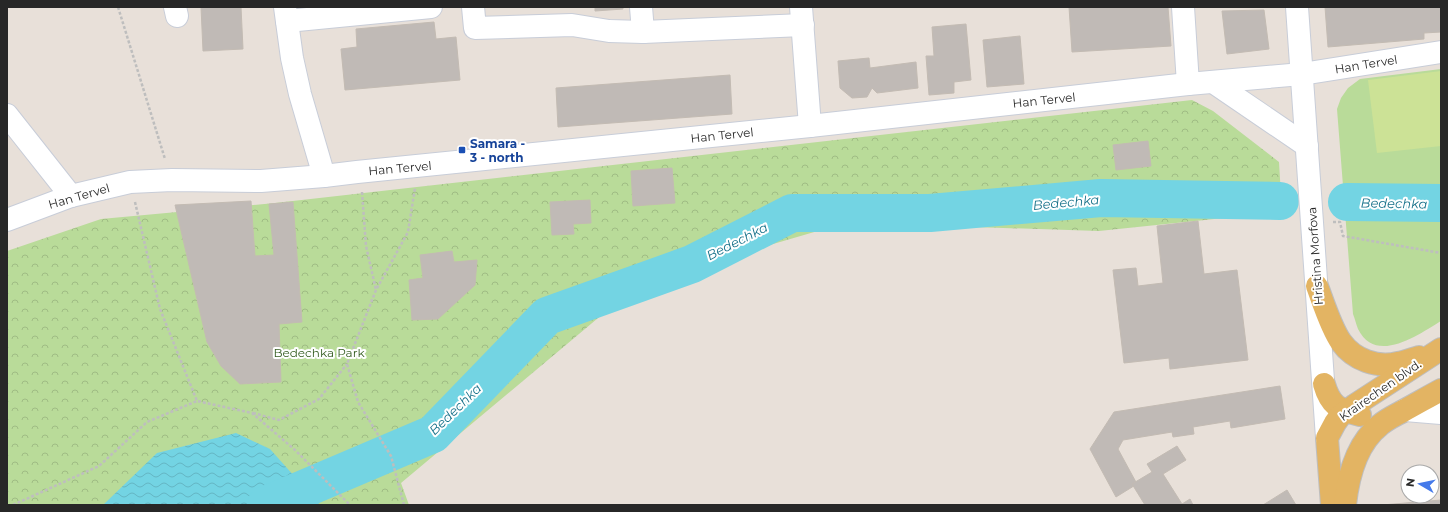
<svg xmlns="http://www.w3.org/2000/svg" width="1448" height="512" font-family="Montserrat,sans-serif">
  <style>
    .grass { fill: #b9db99 }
    .park { fill: url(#park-crowns) }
    .pitch { fill: #cce296 }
    .water { fill: url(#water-waves) }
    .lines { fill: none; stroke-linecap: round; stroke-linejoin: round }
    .river { stroke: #73d4e3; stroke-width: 38 }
    .building { fill: #c0bab6; stroke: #c3bbb3 }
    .minor-casing { stroke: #c8cdd8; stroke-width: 24 }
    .major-casing { stroke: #bebebe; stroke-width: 24 }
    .path { stroke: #bebebe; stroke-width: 2.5; stroke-dasharray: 3 2; stroke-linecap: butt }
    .minor { stroke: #fff; stroke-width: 22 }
    .major { stroke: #e3b463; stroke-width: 22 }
    .transit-dot { fill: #1a4fb4; stroke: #fff; stroke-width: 1.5 }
    .labels { text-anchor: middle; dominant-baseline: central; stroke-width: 4; stroke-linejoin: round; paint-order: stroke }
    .street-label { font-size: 12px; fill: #272727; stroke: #fff }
    .transit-label { font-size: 12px; font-weight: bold; fill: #164399; stroke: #fff; text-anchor: start }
    .park-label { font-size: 12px; fill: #335c1f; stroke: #fff }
    .water-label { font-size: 13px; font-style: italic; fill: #18728a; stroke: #fff }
  </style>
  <defs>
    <pattern id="park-crowns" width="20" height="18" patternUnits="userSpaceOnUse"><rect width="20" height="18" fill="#b9db99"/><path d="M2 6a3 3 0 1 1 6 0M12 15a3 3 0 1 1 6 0" fill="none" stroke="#9fbc84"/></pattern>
    <pattern id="water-waves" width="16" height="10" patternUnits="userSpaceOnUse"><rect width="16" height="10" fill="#73d4e3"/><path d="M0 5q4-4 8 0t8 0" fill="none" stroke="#64b6c3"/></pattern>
  </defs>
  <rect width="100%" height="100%" fill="#e8e0d9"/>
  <!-- grass -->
  <path class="grass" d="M 1441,69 L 1441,321 C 1418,335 1376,365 1358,329 C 1356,324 1355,319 1353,314 L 1337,109 L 1341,98 L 1348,88 L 1360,79 Z"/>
  <!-- park -->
  <path class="park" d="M 1192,100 L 1213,111 L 1279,162 L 1282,212 L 1099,231 L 942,226 L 828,228 L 759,248 L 684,280 L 610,308 L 401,483 L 409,505 L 7,505 L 7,251 L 101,219 L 275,203 Z"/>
  <!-- pitch -->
  <path class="pitch" d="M 1441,71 L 1441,146 L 1377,153 L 1368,80 Z"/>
  <!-- water -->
  <path class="water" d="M 236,433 L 270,449 L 320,505 L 103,505 L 157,453 Z"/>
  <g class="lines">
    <!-- river -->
    <g class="river">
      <path d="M 1347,202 L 1441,203"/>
      <path d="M 266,505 L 433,434 L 547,316 L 692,264 L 792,213 L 930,213 L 1101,198 L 1280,201"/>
    </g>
  </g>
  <!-- building -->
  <g class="building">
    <path d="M 201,7 L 241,7 L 243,49 L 203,51 Z"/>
    <path d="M 595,7 L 623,7 L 623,9 L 595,11 Z"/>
    <path d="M 1069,7 L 1168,7 L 1171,46 L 1072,52 Z"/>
    <path d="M 1325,7 L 1441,7 L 1441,32 L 1424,33 L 1424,39 L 1328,47 Z"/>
    <path d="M 1264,10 L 1269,49 L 1227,54 L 1222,11 Z"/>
    <path d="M 434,22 L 436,39 L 456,37 L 460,80 L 345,90 L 341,49 L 357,47 L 356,29 Z"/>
    <path d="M 966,24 L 971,80 L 954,82 L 954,93 L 929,95 L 926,56 L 934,56 L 932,27 Z"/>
    <path d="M 1020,36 L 1024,84 L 987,87 L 983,40 Z"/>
    <path d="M 869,58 L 870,68 L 916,62 L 918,88 L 877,93 L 872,88 L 867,97 L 852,98 L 840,88 L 838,61 Z"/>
    <path d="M 730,75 L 732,114 L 558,127 L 556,88 Z"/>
    <path d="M 1148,141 L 1151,166 L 1116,170 L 1113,145 Z"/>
    <path d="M 672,168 L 675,203 L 633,206 L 631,171 Z"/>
    <path d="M 590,200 L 591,223 L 573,224 L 574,234 L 552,235 L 550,202 Z"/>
    <path d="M 251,201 L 255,256 L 274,255 L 269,204 L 293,202 L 302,322 L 279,324 L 281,382 L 240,384 L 221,366 L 207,342 L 175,205 Z"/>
    <path d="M 1198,221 L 1204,274 L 1237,270 L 1248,360 L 1170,369 L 1169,358 L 1124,363 L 1113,270 L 1136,268 L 1138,286 L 1163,283 L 1157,226 Z"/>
    <path d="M 452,251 L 454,262 L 477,260 L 475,285 L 438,319 L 412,320 L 409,280 L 423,278 L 420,255 Z"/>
    <path d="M 1280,386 L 1285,419 L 1231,428 L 1230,421 L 1193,427 L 1194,434 L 1173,437 L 1172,432 L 1123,440 L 1118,449 L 1137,484 L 1116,497 L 1090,449 L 1114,412 Z"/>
    <path d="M 1177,446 L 1186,460 L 1163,474 L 1182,504 L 1190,499 L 1193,505 L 1145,505 L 1132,484 L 1152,472 L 1147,464 Z"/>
    <path d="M 1287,490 L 1296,505 L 1263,505 Z"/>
    <path d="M 1441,500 L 1441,505 L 1382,505 Z"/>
  </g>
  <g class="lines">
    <!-- minor casing -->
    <g class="minor-casing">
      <g id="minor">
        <path d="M 175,7 L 177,16"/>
        <path d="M 285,7 L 292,58 L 300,94 L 324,176"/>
        <path d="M 473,7 L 475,28 L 572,25 L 609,31 L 643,32 L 803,25"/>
        <path d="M 641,7 L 643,32"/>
        <path d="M 801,7 L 810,126"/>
        <path d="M 1183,7 L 1188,84"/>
        <path d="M 1297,7 L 1327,438"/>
        <path d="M 287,21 L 431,7"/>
        <path d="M 1213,82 L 1307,146"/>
        <path d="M 7,115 L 71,196"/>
        <path d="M 7,220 L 71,196 L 130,182 L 172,180 L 261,181 L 324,176 L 357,172 L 810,126 L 1188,84 L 1302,74 L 1441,52"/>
        <path d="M 1405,410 L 1441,413"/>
      </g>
    </g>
    <!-- major casing -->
    <g class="major-casing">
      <g id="major">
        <path d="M 1317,286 C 1323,302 1331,328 1341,342 C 1354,360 1377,368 1398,363 C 1405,362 1412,359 1419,357"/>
        <path d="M 1324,384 C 1330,405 1338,410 1360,415"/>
        <path d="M 1332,505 L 1327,438 L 1335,423 L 1340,416 L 1355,405 L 1441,349"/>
        <path d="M 1345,505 C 1348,477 1357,443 1380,425 C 1387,419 1396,415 1403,411 C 1416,404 1428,397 1441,390"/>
      </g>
    </g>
    <!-- path -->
    <g class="path">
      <path d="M 118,7 L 165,159"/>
      <path d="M 362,192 L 366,246 L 376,290"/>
      <path d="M 135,202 L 160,309 L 197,401 L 252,413 L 295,450 L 350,505"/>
      <path d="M 1333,222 L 1340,222 L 1343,236 L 1441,253"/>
      <path d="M 253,413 L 279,420 L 319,399 L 347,364"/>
      <path d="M 13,505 L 99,466 L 147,422 L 197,401"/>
      <path d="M 404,505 L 391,456 L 358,402 L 347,364 L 376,290 L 408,232 L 415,188"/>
    </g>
    <!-- minor -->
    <use href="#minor" class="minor"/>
    <!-- major -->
    <use href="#major" class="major"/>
  </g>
  <!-- markers -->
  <rect class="transit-dot" x="458" y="146" width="8" height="8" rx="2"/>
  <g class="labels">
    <!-- street labels -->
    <g class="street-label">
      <text transform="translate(1366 64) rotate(-9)">Han Tervel</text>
      <text transform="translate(1044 100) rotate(-6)">Han Tervel</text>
      <text transform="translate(722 135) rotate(-6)">Han Tervel</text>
      <text transform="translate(400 168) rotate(-5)">Han Tervel</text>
      <text transform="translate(79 196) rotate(-16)">Han Tervel</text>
      <text transform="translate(1315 256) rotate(-94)">Hristina Morfova</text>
      <text transform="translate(1380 390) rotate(-35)">Krairechen blvd.</text>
    </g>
    <!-- transit labels -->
    <g class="transit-label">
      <text x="470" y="143">Samara -<tspan x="470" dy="14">3 - north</tspan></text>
    </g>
    <!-- park labels -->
    <g class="park-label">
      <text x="319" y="352">Bedechka Park</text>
    </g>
    <!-- water labels -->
    <g class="water-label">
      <text transform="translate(1066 202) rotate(-5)">Bedechka</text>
      <text transform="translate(1394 203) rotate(1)">Bedechka</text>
      <text transform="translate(737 241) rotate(-27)">Bedechka</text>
      <text transform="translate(455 409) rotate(-44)">Bedechka</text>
    </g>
  </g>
  <!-- border -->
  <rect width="1448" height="512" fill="none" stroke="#272727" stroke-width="16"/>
  <!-- north arrow -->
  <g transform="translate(1420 484) rotate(279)"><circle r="19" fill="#ffffff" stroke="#a9a9a9"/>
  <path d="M0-3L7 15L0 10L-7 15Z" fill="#457aea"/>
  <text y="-6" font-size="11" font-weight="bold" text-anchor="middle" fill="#272727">N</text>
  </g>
</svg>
